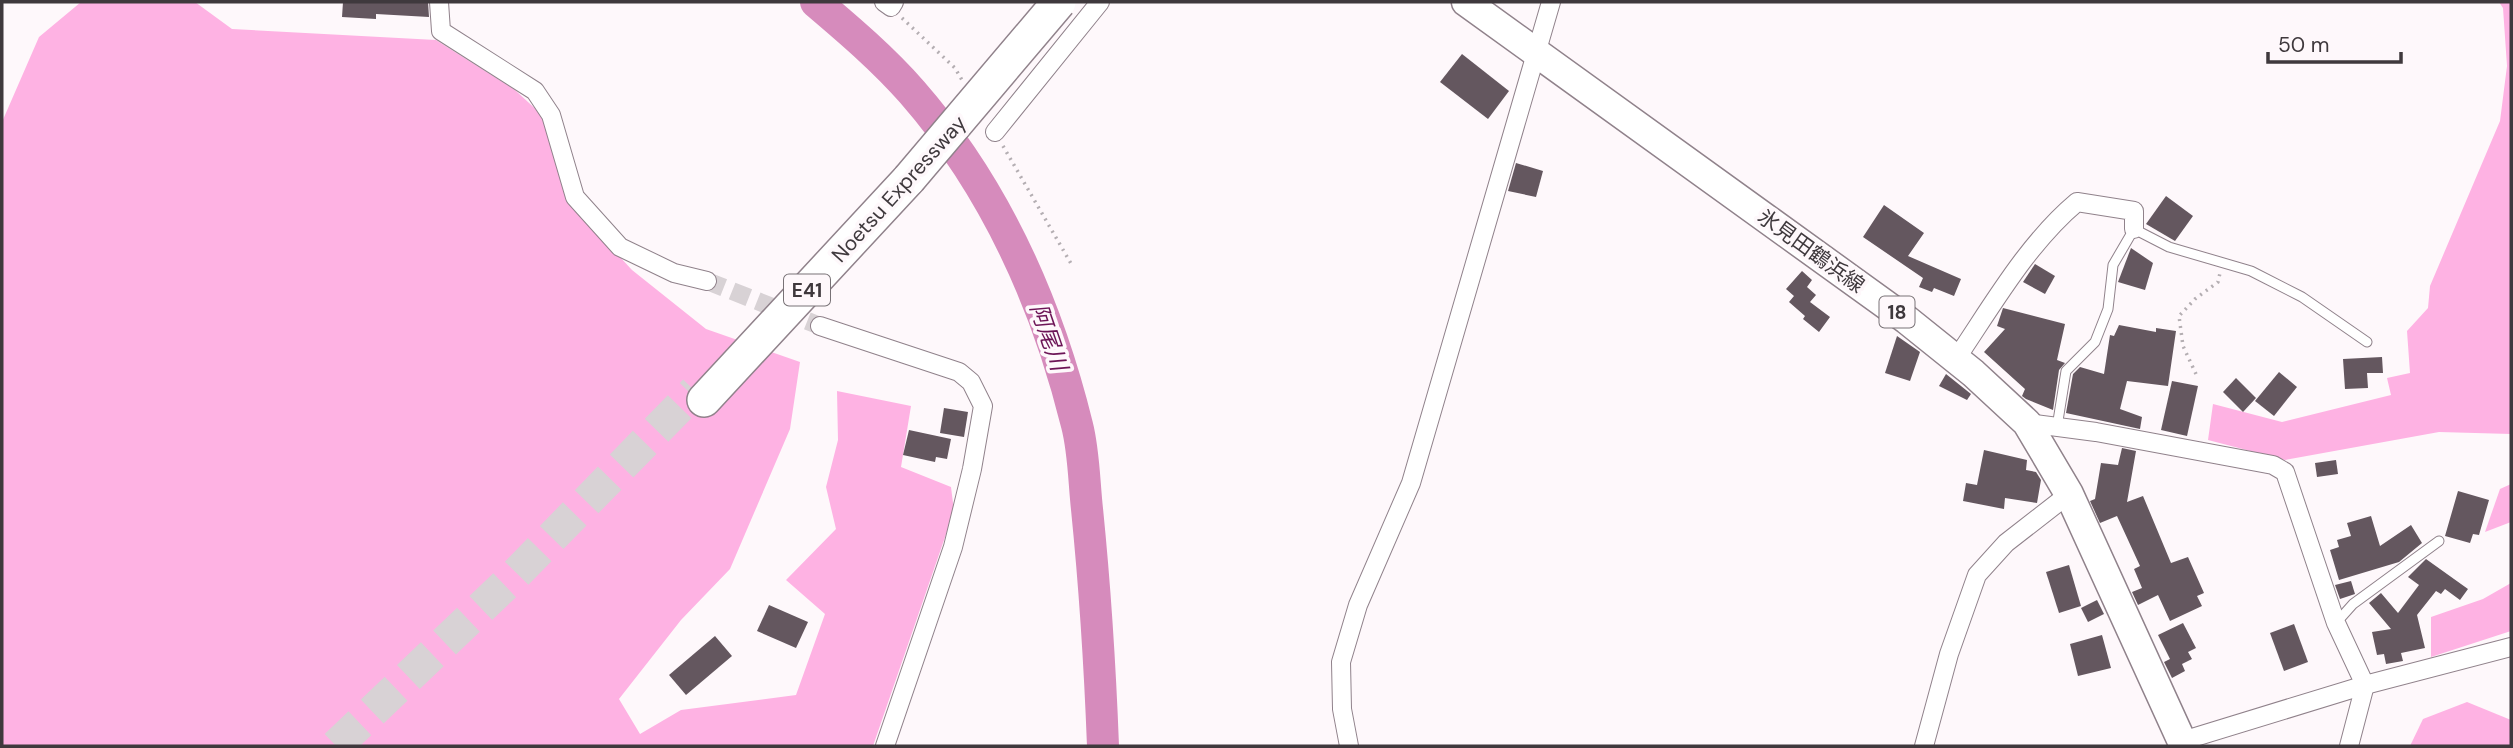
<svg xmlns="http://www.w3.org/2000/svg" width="2513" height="748" font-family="'DM Sans','Noto Sans JP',sans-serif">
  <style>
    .green { fill: #feb2e3 }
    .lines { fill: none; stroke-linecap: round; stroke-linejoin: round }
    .river { stroke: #d68bbc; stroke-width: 32 }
    .building { fill: #64575f }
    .minor-tunnel { stroke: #d8d2d5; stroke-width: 18; stroke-dasharray: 18 9; stroke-linecap: butt }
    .motorway-tunnel { stroke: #d8d2d5; stroke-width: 33; stroke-dasharray: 33 17; stroke-linecap: butt }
    .service-casing { stroke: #90828b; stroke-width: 11 }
    .minor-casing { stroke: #90828b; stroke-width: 20 }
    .primary-casing { stroke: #90828b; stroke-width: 31 }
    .motorway-casing { stroke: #90828b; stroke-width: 36 }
    .path { stroke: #b4aeb2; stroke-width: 3.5; stroke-dasharray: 2 5; stroke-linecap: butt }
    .service { stroke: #fff; stroke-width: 9 }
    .minor { stroke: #fff; stroke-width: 18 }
    .primary { stroke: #fff; stroke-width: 28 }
    .motorway { stroke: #fff; stroke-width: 33 }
    .motorway-bridge-casing { stroke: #90828b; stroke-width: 36; stroke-linecap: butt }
    .motorway-bridge { stroke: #fff; stroke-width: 33 }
    .labels { text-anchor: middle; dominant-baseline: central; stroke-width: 7; stroke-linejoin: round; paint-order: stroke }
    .shield { fill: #fef8fb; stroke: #787276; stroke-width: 2 }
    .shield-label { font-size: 19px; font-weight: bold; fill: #3f393d }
    .street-label { font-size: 21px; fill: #3f393d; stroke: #fef8fb }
    .water-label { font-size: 23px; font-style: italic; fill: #6c1456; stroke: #fef8fb }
  </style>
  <rect width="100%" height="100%" fill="#fef8fb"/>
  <!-- green -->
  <g class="green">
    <path d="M 81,2 L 195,2 L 232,29 L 436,40 L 515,90 L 541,114 L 570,203 L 632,270 L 706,329 L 800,362 L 790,429 L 730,569 L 681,620 L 619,699 L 640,734 L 681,710 L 796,695 L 825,614 L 786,580 L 836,529 L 826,487 L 838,440 L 837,391 L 911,406 L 901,467 L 951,487 L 954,511 L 873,746 L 2,746 L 2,122 L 39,37 Z"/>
    <path d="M 2499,2 L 2511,2 L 2511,434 L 2439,432 L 2285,460 L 2208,440 L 2213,404 L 2282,422 L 2391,395 L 2387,378 L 2410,373 L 2407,331 L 2428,308 L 2430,286 L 2500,121 L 2507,66 L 2503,8 Z"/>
    <path d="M 2511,484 L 2511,522 L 2485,532 L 2500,489 Z"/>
    <path d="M 2511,583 L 2511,631 L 2431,657 L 2431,617 L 2483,599 Z"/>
    <path d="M 2467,702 L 2511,720 L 2511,746 L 2410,746 L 2423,719 Z"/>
  </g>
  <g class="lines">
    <!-- river -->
    <path class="river" d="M 816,2 C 849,30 883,59 912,92 C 995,187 1047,304 1077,425 C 1084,452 1084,482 1087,509 C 1095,588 1100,667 1103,746"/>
  </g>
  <!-- building -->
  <g class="building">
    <path d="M 343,2 L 428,2 L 429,17 L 376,14 L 376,19 L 342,17 Z"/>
    <path d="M 1462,54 L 1509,91 L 1488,119 L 1440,82 Z"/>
    <path d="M 1516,163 L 1543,171 L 1536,197 L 1508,191 Z"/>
    <path d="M 2166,196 L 2193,216 L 2175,241 L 2146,224 Z"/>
    <path d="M 1884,205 L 1924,233 L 1908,256 L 1961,279 L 1954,296 L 1934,288 L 1932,292 L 1919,287 L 1923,278 L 1863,237 Z"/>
    <path d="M 2131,248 L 2153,263 L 2145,290 L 2118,282 Z"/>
    <path d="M 2035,264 L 2055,276 L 2045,294 L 2023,282 Z"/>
    <path d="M 1802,271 L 1812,280 L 1807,287 L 1816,295 L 1810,302 L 1830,317 L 1819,332 L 1803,319 L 1805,316 L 1789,302 L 1794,296 L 1786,289 Z"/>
    <path d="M 2003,308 L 2065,324 L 2057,360 L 2065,363 L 2059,370 L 2053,410 L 2026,399 L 2022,396 L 2025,389 L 1984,352 L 2005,329 L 1997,326 Z"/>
    <path d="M 2119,325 L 2156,332 L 2156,328 L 2176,331 L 2168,386 L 2127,381 L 2120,409 L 2142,417 L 2140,429 L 2066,413 L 2073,374 L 2080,367 L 2104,374 L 2110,335 L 2114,336 Z"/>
    <path d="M 1897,336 L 1920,352 L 1910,381 L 1885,373 Z"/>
    <path d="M 2382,357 L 2383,373 L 2367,373 L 2368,388 L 2345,389 L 2343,359 Z"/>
    <path d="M 2279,372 L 2297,387 L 2274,416 L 2255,401 Z"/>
    <path d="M 1946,374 L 1971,394 L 1967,400 L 1939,386 Z"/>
    <path d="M 2236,378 L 2256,398 L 2243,412 L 2223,392 Z"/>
    <path d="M 2172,381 L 2198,386 L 2187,436 L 2161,430 Z"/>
    <path d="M 944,408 L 968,412 L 964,437 L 940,433 Z"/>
    <path d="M 909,430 L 951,439 L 947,459 L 936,457 L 935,462 L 903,455 Z"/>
    <path d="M 2122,448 L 2136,451 L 2127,502 L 2143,496 L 2171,563 L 2188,557 L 2204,593 L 2197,596 L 2202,606 L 2170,621 L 2158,595 L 2138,605 L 2132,592 L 2142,588 L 2134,569 L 2140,566 L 2117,516 L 2100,523 L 2090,501 L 2095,499 L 2101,463 L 2118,465 Z"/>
    <path d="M 1984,450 L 2027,460 L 2026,470 L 2036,472 L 2041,480 L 2037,503 L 2005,498 L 2004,509 L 1963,501 L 1966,483 L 1977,485 Z"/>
    <path d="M 2336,460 L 2338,474 L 2317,477 L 2315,463 Z"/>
    <path d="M 2458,491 L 2489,500 L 2479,535 L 2473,534 L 2470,543 L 2445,536 Z"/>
    <path d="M 2371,516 L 2380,546 L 2411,525 L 2422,543 L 2399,562 L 2339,580 L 2330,550 L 2339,547 L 2337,540 L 2351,536 L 2347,523 Z"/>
    <path d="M 2426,559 L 2468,589 L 2460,600 L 2445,589 L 2441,594 L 2436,591 L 2417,615 L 2425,648 L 2401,653 L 2403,661 L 2386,664 L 2384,654 L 2377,655 L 2372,632 L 2391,629 L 2369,603 L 2381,593 L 2398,613 L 2419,585 L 2408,577 Z"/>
    <path d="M 2069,565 L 2081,606 L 2059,613 L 2046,572 Z"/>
    <path d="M 2351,581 L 2355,594 L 2340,599 L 2335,585 Z"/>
    <path d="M 2097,600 L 2104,614 L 2088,622 L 2081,608 Z"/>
    <path d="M 769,605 L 808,622 L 796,648 L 757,631 Z"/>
    <path d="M 2183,623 L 2196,648 L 2188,652 L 2192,659 L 2182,664 L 2185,671 L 2172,678 L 2164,662 L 2170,659 L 2158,635 Z"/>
    <path d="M 2294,624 L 2308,662 L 2284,671 L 2270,633 Z"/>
    <path d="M 2102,635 L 2111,668 L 2078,676 L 2070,644 Z"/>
    <path d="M 715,636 L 732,656 L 686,695 L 669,675 Z"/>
  </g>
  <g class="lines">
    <!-- minor-tunnel -->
    <path class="minor-tunnel" d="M 707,281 L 820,326"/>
    <!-- motorway-tunnel -->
    <path class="motorway-tunnel" d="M 336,746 L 507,583 L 695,391"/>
    <!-- service casing -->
    <g class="service-casing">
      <g id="service">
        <path d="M 2057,427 L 2066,371 L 2095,342 L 2108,309 L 2113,265 L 2134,229 L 2169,247 L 2251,271 L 2302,297 L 2367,342"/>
        <path d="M 2336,623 L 2353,604 L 2439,541"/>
      </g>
    </g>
    <!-- minor casing -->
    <g class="minor-casing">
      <g id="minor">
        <path d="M 439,2 L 441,31 L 535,91 L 551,115 L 575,197 L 620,247 L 674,273 L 707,281"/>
        <path d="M 884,2 L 891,7 L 894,2"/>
        <path d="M 995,132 L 1100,2"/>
        <path d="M 820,326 L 959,372 L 971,382 L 983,406 L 972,469 L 953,547 L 885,746"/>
        <path d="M 1956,359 C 1992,306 2027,244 2077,202 L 2134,211 L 2134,229"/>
        <path d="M 2027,423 L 2096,432 L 2273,465 L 2285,472 L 2336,623 L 2365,685 L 2349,746"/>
        <path d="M 2182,741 L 2365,685 L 2511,647"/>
        <path d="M 1349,746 L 1342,709 L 1341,662 L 1358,605 L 1411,483 L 1551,2"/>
        <path d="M 1924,746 L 1949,654 L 1977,575 L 2006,543 L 2069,494"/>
      </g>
    </g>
    <!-- primary casing -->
    <g class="primary-casing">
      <path id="primary" d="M 1466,2 L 1907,320 L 1973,373 L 2027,423 L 2069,494 L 2184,746"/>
    </g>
    <!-- motorway casing -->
    <g class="motorway-casing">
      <path id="motorway" d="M 704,400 L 909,179"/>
    </g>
    <!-- path -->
    <g class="path">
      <path d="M 902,18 L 955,68 L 962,80"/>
      <path d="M 1003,146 L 1073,267"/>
      <path d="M 2196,374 L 2183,346 L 2179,316 L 2195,299 L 2218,282 L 2220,273"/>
    </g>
    <!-- service -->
    <use href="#service" class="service"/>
    <!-- minor -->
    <use href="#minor" class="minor"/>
    <!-- primary -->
    <use href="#primary" class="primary"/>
    <!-- motorway -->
    <use href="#motorway" class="motorway"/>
    <!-- motorway-bridge casing -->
    <g class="motorway-bridge-casing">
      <path id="motorway-bridge" d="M 909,179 L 1059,2"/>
    </g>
    <!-- motorway-bridge -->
    <use href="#motorway-bridge" class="motorway-bridge"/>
  </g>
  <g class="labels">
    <!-- shield labels -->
    <g class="shield">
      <rect x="784" y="274.5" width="46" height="31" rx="5"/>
      <rect x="1879.5" y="296.5" width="35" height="31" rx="5"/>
    </g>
    <g class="shield-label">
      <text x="807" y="290">E41</text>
      <text x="1897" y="312">18</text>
    </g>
    <!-- street labels -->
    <g class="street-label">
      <text transform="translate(899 189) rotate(-48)">Noetsu Expressway</text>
      <text transform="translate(1811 251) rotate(36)">氷見田鶴浜線</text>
    </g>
    <!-- water labels -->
    <g class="water-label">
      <text transform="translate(1049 337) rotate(71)">阿尾川</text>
    </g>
  </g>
  <!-- border -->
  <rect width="2513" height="748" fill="none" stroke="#3f393d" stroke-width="7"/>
  <!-- scale -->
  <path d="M2268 52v10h133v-10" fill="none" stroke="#3f393d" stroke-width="3.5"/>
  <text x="2278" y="52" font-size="21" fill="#3f393d" stroke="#fef8fb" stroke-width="5" paint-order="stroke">50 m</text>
</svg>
